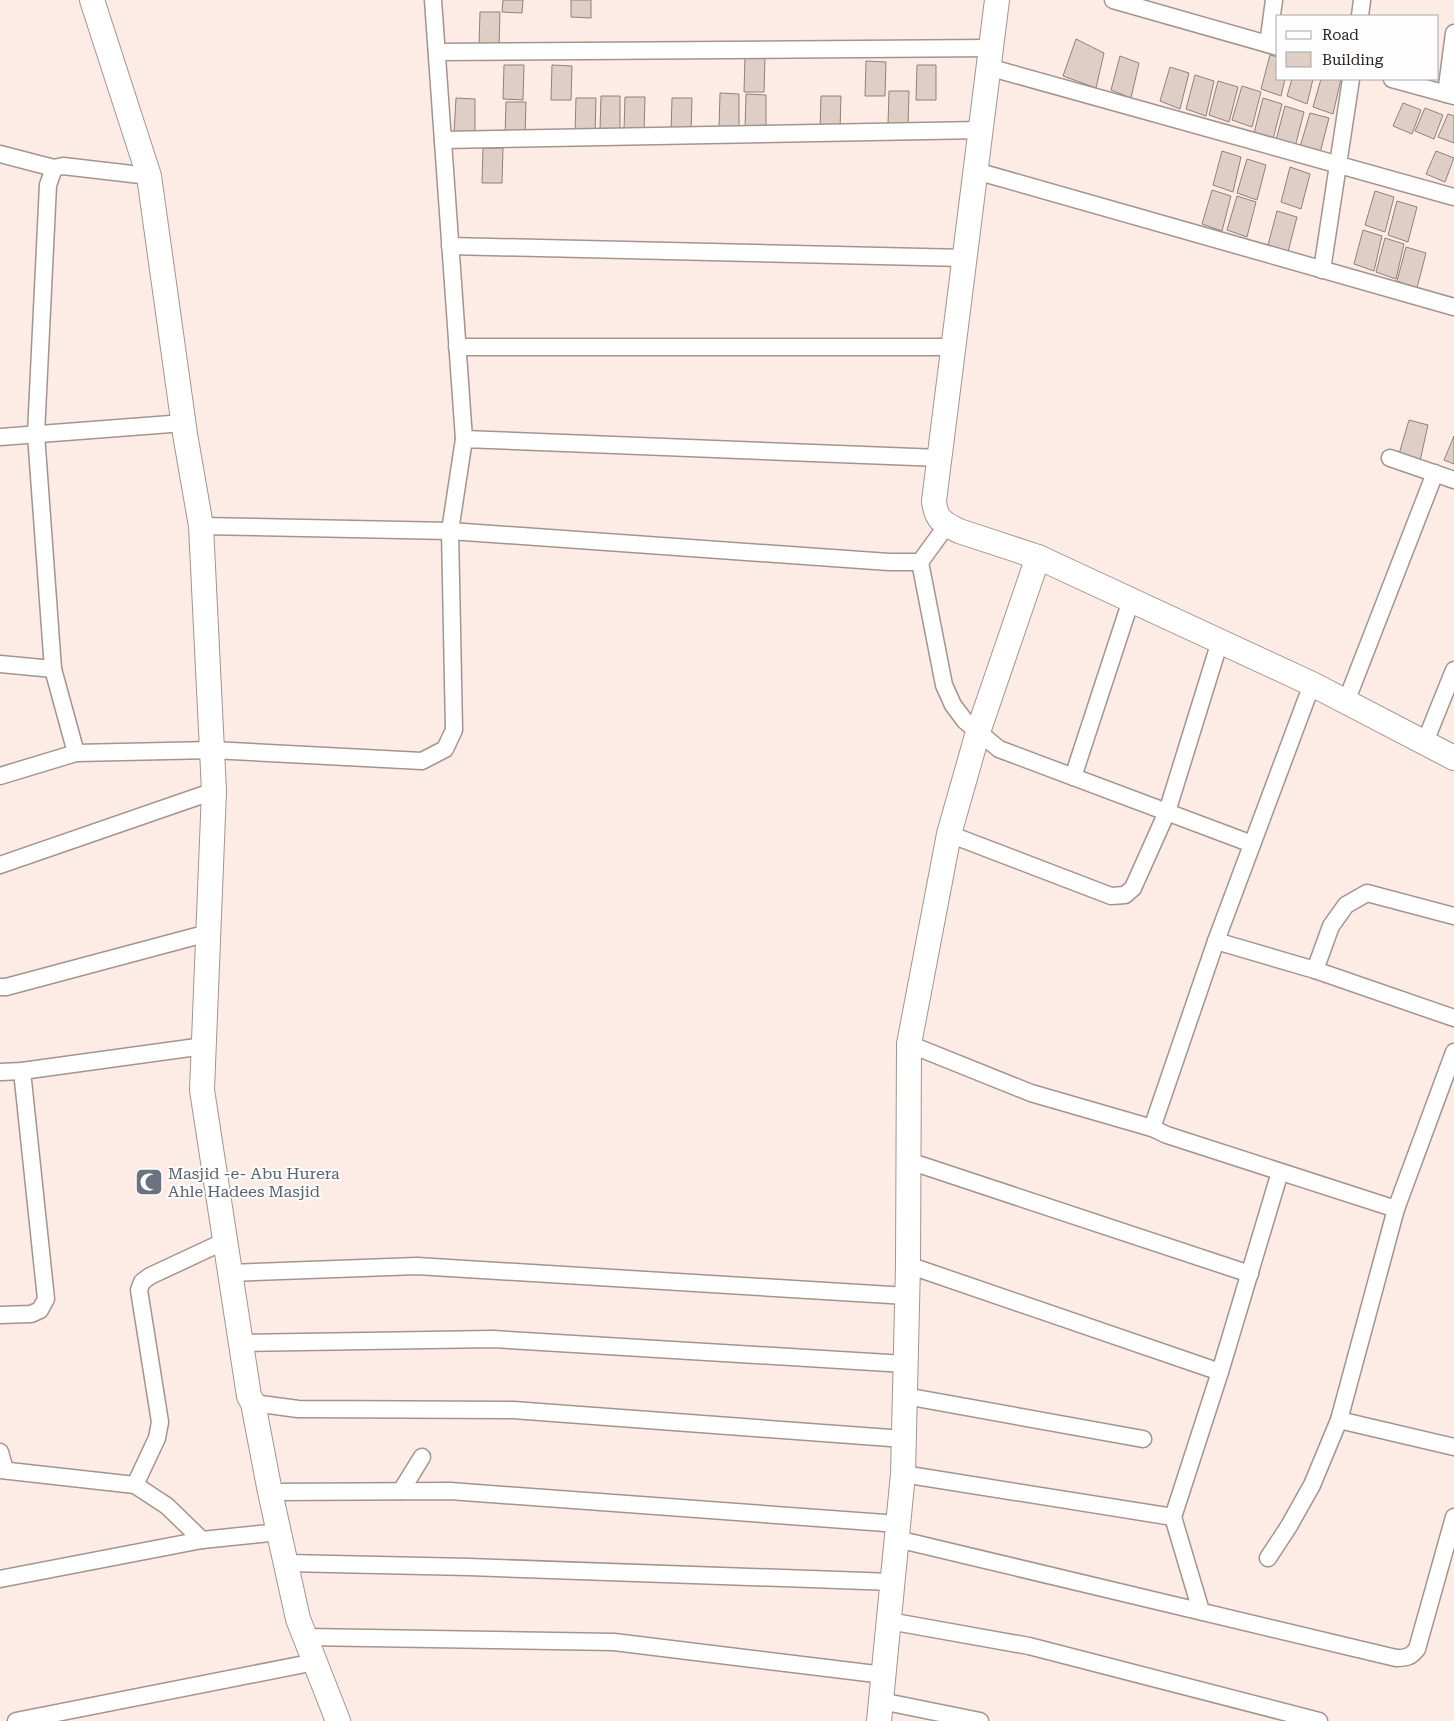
<svg xmlns="http://www.w3.org/2000/svg" width="1454" height="1721" font-family="'Roboto Serif',serif">
  <style>
    .building { fill: #decec5; stroke: #908179 }
    .lines { fill: none; stroke-linecap: round; stroke-linejoin: round }
    .street-casing { stroke: #a4948d; stroke-width: 19 }
    .secondary-casing { stroke: #a4948d; stroke-width: 26 }
    .street { stroke: #fff; stroke-width: 16 }
    .secondary { stroke: #fff; stroke-width: 24 }
    .labels { text-anchor: middle; dominant-baseline: central; stroke-width: 4; stroke-linejoin: round; paint-order: stroke }
    .worship-label { font-size: 16px; fill: #5b616d; stroke: #fdfdfd; text-anchor: start }
  </style>
  <rect width="100%" height="100%" fill="#fdece5"/>
  <!-- building -->
  <g class="building">
    <path d="M 503,0 L 523,0 L 522,13 L 502,12 Z"/>
    <path d="M 571,0 L 591,0 L 591,18 L 571,17 Z"/>
    <path d="M 480,12 L 500,12 L 499,47 L 479,46 Z"/>
    <path d="M 1076,39 L 1104,53 L 1096,88 L 1063,76 Z"/>
    <path d="M 1270,55 L 1278,57 L 1278,79 L 1285,79 L 1281,96 L 1261,89 Z"/>
    <path d="M 1120,56 L 1139,63 L 1131,98 L 1111,90 Z"/>
    <path d="M 745,57 L 765,58 L 764,92 L 744,92 Z"/>
    <path d="M 866,61 L 886,62 L 885,96 L 865,96 Z"/>
    <path d="M 504,65 L 524,65 L 523,100 L 503,99 Z"/>
    <path d="M 552,65 L 572,66 L 571,100 L 551,100 Z"/>
    <path d="M 917,65 L 936,65 L 936,100 L 916,100 Z"/>
    <path d="M 1170,67 L 1189,73 L 1180,109 L 1160,101 Z"/>
    <path d="M 1195,75 L 1214,81 L 1206,116 L 1186,109 Z"/>
    <path d="M 1292,79 L 1313,79 L 1307,104 L 1287,96 Z"/>
    <path d="M 1321,79 L 1341,79 L 1333,114 L 1313,107 Z"/>
    <path d="M 1218,81 L 1238,87 L 1229,122 L 1209,115 Z"/>
    <path d="M 1242,86 L 1261,92 L 1252,127 L 1232,120 Z"/>
    <path d="M 889,91 L 909,91 L 908,126 L 888,125 Z"/>
    <path d="M 720,93 L 739,94 L 739,128 L 719,128 Z"/>
    <path d="M 746,94 L 766,95 L 766,129 L 745,129 Z"/>
    <path d="M 601,96 L 620,96 L 620,131 L 600,130 Z"/>
    <path d="M 821,96 L 841,96 L 840,130 L 820,130 Z"/>
    <path d="M 625,97 L 645,97 L 644,132 L 624,131 Z"/>
    <path d="M 456,98 L 475,99 L 475,133 L 454,133 Z"/>
    <path d="M 576,98 L 596,98 L 595,133 L 575,133 Z"/>
    <path d="M 672,98 L 692,98 L 691,133 L 671,132 Z"/>
    <path d="M 1263,98 L 1282,104 L 1273,139 L 1254,133 Z"/>
    <path d="M 506,102 L 526,102 L 525,137 L 505,136 Z"/>
    <path d="M 1403,103 L 1421,110 L 1412,134 L 1393,126 Z"/>
    <path d="M 1285,106 L 1304,112 L 1295,147 L 1276,140 Z"/>
    <path d="M 1425,108 L 1443,115 L 1434,139 L 1415,131 Z"/>
    <path d="M 1310,113 L 1329,118 L 1320,153 L 1300,147 Z"/>
    <path d="M 1448,114 L 1454,116 L 1454,143 L 1438,137 Z"/>
    <path d="M 483,148 L 503,148 L 502,183 L 482,183 Z"/>
    <path d="M 1222,151 L 1241,157 L 1233,192 L 1213,185 Z"/>
    <path d="M 1436,151 L 1454,158 L 1445,182 L 1426,174 Z"/>
    <path d="M 1247,159 L 1266,165 L 1257,200 L 1237,193 Z"/>
    <path d="M 1290,167 L 1310,174 L 1301,209 L 1281,202 Z"/>
    <path d="M 1212,190 L 1231,196 L 1222,231 L 1202,224 Z"/>
    <path d="M 1375,191 L 1394,197 L 1385,232 L 1365,225 Z"/>
    <path d="M 1237,196 L 1256,202 L 1247,237 L 1227,230 Z"/>
    <path d="M 1397,201 L 1417,207 L 1408,242 L 1388,235 Z"/>
    <path d="M 1277,211 L 1297,217 L 1288,252 L 1268,245 Z"/>
    <path d="M 1363,230 L 1382,236 L 1374,271 L 1354,264 Z"/>
    <path d="M 1385,238 L 1404,244 L 1396,279 L 1376,272 Z"/>
    <path d="M 1406,247 L 1426,253 L 1417,288 L 1397,281 Z"/>
    <path d="M 1409,420 L 1428,425 L 1420,461 L 1399,454 Z"/>
    <path d="M 1454,436 L 1454,464 L 1444,460 Z"/>
  </g>
  <g class="lines">
    <!-- street casing -->
    <g class="street-casing">
      <g id="street">
        <path d="M 433,0 L 464,439"/>
        <path d="M 1113,0 L 1278,47"/>
        <path d="M 1360,16 L 1362,0"/>
        <path d="M 1268,44 L 1274,0"/>
        <path d="M 437,52 L 991,48"/>
        <path d="M 988,67 L 1454,197"/>
        <path d="M 1392,79 L 1454,96"/>
        <path d="M 1446,94 L 1454,33"/>
        <path d="M 443,140 L 981,130"/>
        <path d="M 0,154 L 54,168"/>
        <path d="M 976,171 L 1454,307"/>
        <path d="M 149,176 L 63,166 L 54,168 L 48,185 L 36,434 L 53,669 L 76,753 L 212,750 L 422,761 L 445,749 L 454,730 L 450,531 L 464,439 L 940,458"/>
        <path d="M 450,246 L 965,258"/>
        <path d="M 1322,270 L 1351,79"/>
        <path d="M 457,347 L 954,347"/>
        <path d="M 0,437 L 184,423"/>
        <path d="M 1390,458 L 1454,480"/>
        <path d="M 201,526 L 450,531 L 889,562 L 920,562 L 947,525"/>
        <path d="M 920,562 L 944,685 L 953,705 L 965,721 L 999,749 L 1252,844"/>
        <path d="M 0,664 L 53,669"/>
        <path d="M 1312,684 L 1216,941 L 1152,1128 L 1167,1135 L 1396,1209"/>
        <path d="M 1346,702 L 1435,473"/>
        <path d="M 1425,742 L 1454,670"/>
        <path d="M 0,776 L 76,753"/>
        <path d="M 1073,777 L 1131,600"/>
        <path d="M 949,834 L 1111,896 L 1125,895 L 1133,888 L 1167,812 L 1220,641"/>
        <path d="M 0,865 L 214,791"/>
        <path d="M 1216,941 L 1315,970 L 1454,1018"/>
        <path d="M 1315,970 L 1331,926 L 1346,905 L 1367,893 L 1454,916"/>
        <path d="M 0,987 L 6,987 L 208,933"/>
        <path d="M 909,1044 L 1031,1093 L 1152,1128"/>
        <path d="M 0,1072 L 22,1071 L 204,1046"/>
        <path d="M 909,1161 L 1250,1274"/>
        <path d="M 908,1265 L 1220,1372"/>
        <path d="M 230,1273 L 417,1266 L 907,1296"/>
        <path d="M 0,1315 L 31,1314 L 40,1310 L 46,1299 L 22,1071"/>
        <path d="M 241,1343 L 493,1339 L 905,1364"/>
        <path d="M 905,1396 L 1143,1439"/>
        <path d="M 253,1403 L 298,1409 L 513,1410 L 904,1439"/>
        <path d="M 1339,1420 L 1454,1447"/>
        <path d="M 0,1452 L 5,1470"/>
        <path d="M 0,1470 L 135,1485 L 167,1506 L 202,1540"/>
        <path d="M 903,1474 L 1173,1517 L 1220,1372 L 1280,1172"/>
        <path d="M 135,1485 L 157,1438 L 160,1422 L 139,1290 L 142,1282 L 150,1276 L 225,1241"/>
        <path d="M 401,1491 L 422,1457"/>
        <path d="M 270,1492 L 450,1491 L 899,1524"/>
        <path d="M 1173,1517 L 1201,1611"/>
        <path d="M 897,1539 L 1396,1658 C 1406,1658 1411,1657 1417,1649 L 1454,1517"/>
        <path d="M 1268,1558 L 1289,1526 L 1312,1485 L 1339,1420 L 1396,1209 L 1454,1052"/>
        <path d="M 286,1563 L 469,1567 L 893,1582"/>
        <path d="M 0,1579 L 202,1540 L 279,1532"/>
        <path d="M 889,1621 L 1029,1646 L 1319,1721"/>
        <path d="M 305,1637 L 614,1642 L 884,1675"/>
        <path d="M 881,1701 L 980,1721"/>
        <path d="M 16,1721 L 315,1662"/>
      </g>
    </g>
    <!-- secondary casing -->
    <g class="secondary-casing">
      <g id="secondary">
        <path d="M 92,0 L 149,176 L 185,434 L 201,526 L 214,791 L 202,1090 L 249,1396 L 253,1403 L 270,1492 L 298,1619 L 338,1721"/>
        <path d="M 997,0 L 934,501 C 936,520 943,523 959,531 L 1038,557 L 1312,684 L 1454,758"/>
        <path d="M 879,1721 L 903,1474 L 908,1265 L 909,1044 L 949,834 L 978,732 L 1038,557"/>
      </g>
    </g>
    <!-- street -->
    <use href="#street" class="street"/>
    <!-- secondary -->
    <use href="#secondary" class="secondary"/>
  </g>
  <!-- icons -->
  <defs>
    <g id="mosque-square" transform="scale(1.4375)"><rect x="-9" y="-9" width="18" height="18" rx="4" fill="#6b7280" stroke="#fdfdfd"/><path d="M3.5-4.9A6 6 0 1 0 3.5 4.9A5 5 0 1 1 3.5-4.9Z" fill="#fff"/></g>
  </defs>
  <g fill-rule="evenodd">
    <use href="#mosque-square" x="149" y="1182"/>
  </g>
  <g class="labels">
    <!-- worship labels -->
    <g class="worship-label">
      <text x="168" y="1173">Masjid -e- Abu Hurera<tspan x="168" dy="18">Ahle Hadees Masjid</tspan></text>
    </g>
  </g>
  <!-- legend -->
  <rect x="1276" y="15" width="162" height="65" fill="#fdfdfd" stroke="#a8a6a5"/>
  <rect x="1286" y="31" width="25" height="8" fill="#ffffff" stroke="#a8a6a5"/>
  <text x="1322" y="40" font-size="15" fill="#292320">Road</text>
  <rect x="1286" y="52" width="25" height="15" fill="#decec5" stroke="#a8a6a5"/>
  <text x="1322" y="65" font-size="15" fill="#292320">Building</text>
</svg>
